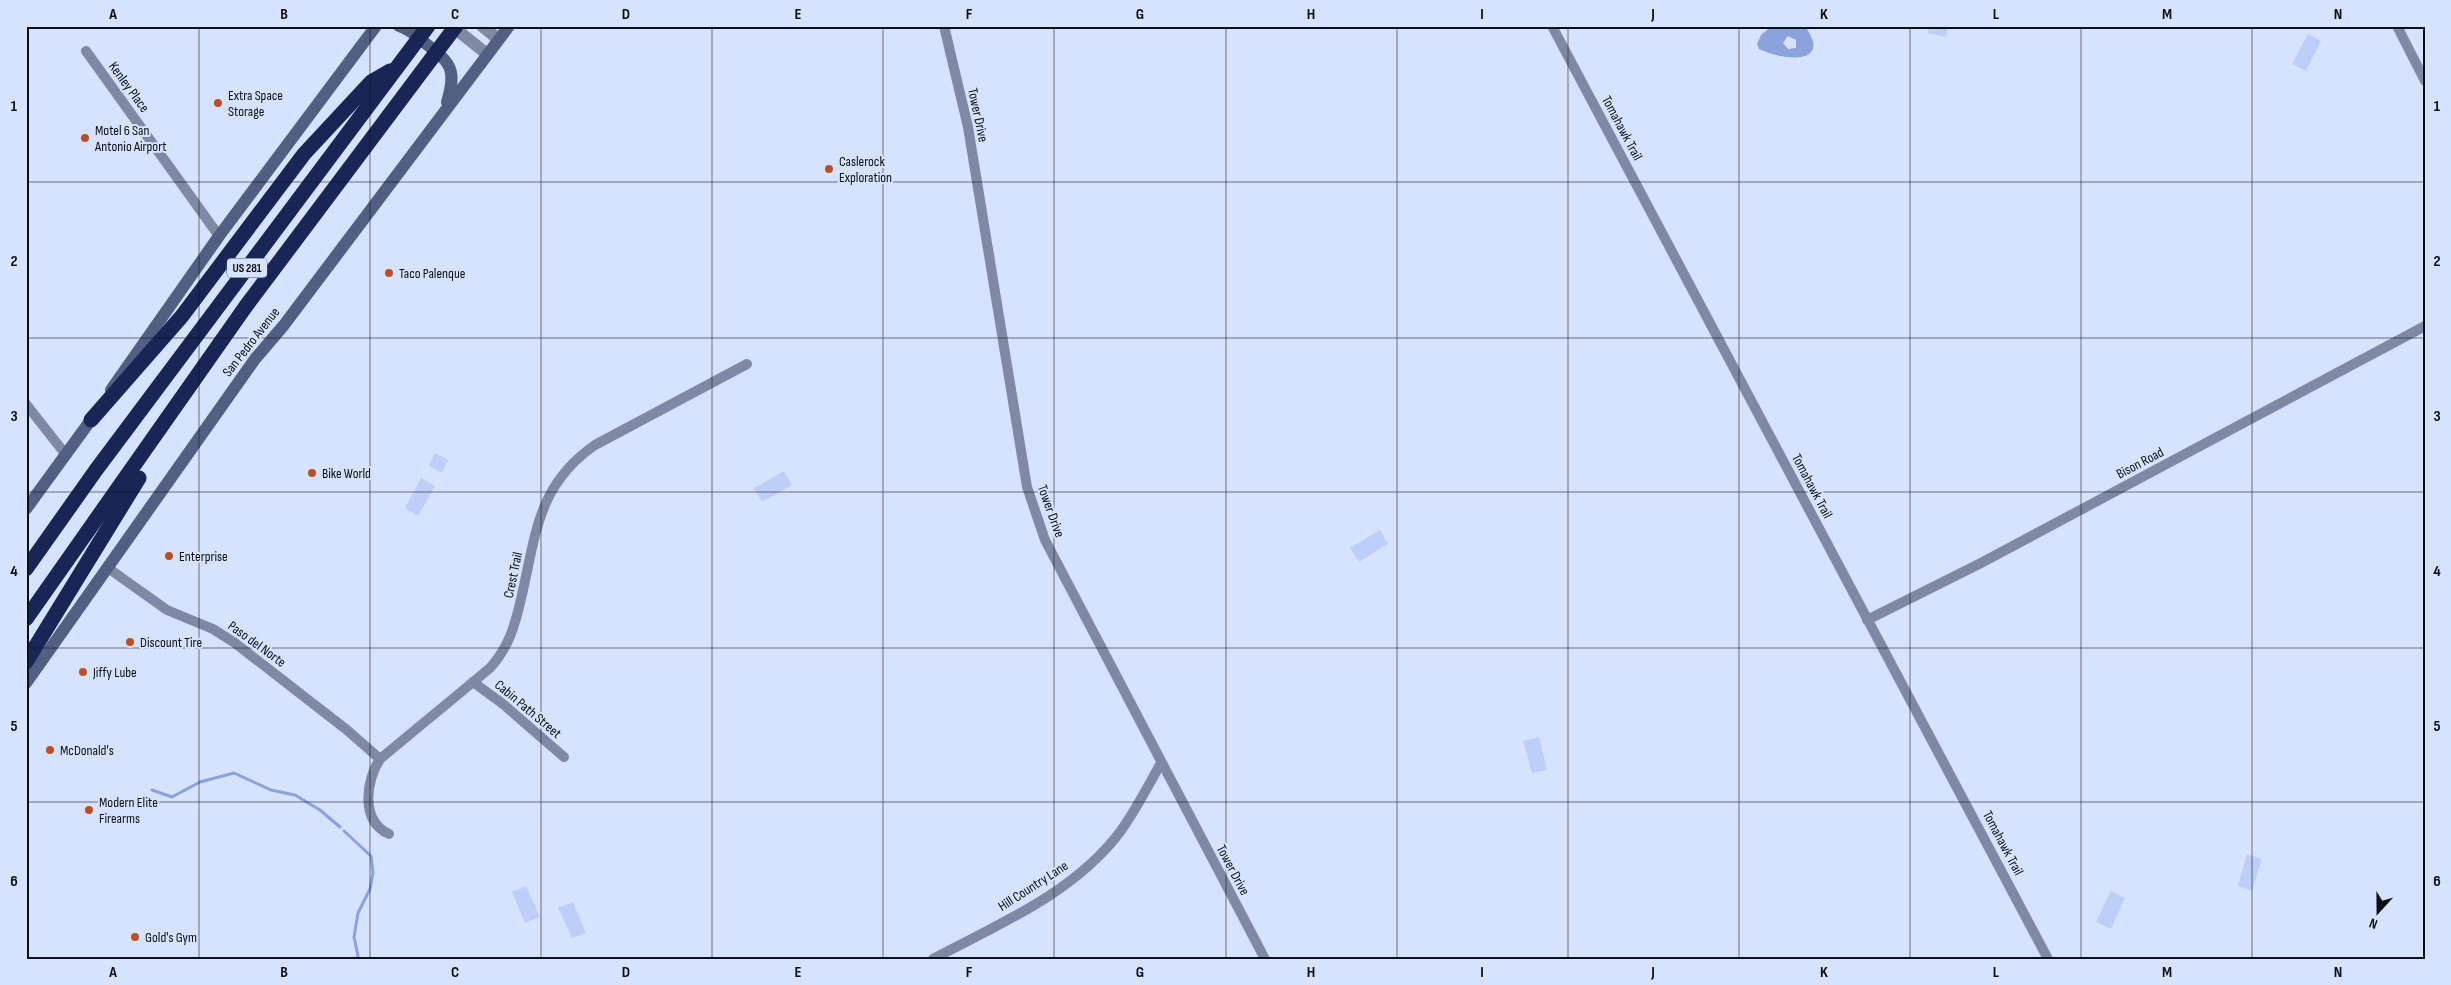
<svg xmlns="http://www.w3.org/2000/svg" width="2451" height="985" font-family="'Sofia Sans Condensed',sans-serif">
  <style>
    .green { fill: #bdcff9 }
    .water { fill: #8ba2dc; fill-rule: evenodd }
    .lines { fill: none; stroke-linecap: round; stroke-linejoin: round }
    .stream { stroke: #8ba2dc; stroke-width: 3 }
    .minor { stroke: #7f89a3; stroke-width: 10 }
    .tertiary { stroke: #7f89a3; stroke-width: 12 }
    .secondary { stroke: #515f83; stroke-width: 12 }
    .motorway { stroke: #182656; stroke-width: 15 }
    .grid { fill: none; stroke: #0b0f17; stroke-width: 1; stroke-opacity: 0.55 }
    .poi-dot { fill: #b75029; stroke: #d7e2fd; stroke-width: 2 }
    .labels { text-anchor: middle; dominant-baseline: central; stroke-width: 4; stroke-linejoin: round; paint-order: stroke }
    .shield { fill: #d7e2fd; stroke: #484e5c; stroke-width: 1 }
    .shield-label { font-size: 12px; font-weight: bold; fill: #0b0f17 }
    .street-label { font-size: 14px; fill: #0b0f17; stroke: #d7e2fd }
    .poi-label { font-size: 14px; fill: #0b0f17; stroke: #d7e2fd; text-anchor: start }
    .neatline { fill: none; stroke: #0b0f17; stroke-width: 2 }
    .grid-label { font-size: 16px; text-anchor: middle; font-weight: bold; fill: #0b0f17 }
  </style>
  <rect width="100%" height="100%" fill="#d7e2fd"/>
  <!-- green -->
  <g class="green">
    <path d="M 1929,26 L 1948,28 L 1946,37 L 1928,33 Z"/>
    <path d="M 2308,34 L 2321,41 L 2306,71 L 2292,64 Z"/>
    <path d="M 435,453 L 448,460 L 442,473 L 429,466 Z"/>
    <path d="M 784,471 L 792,485 L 762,502 L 754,488 Z"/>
    <path d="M 421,478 L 435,486 L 418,516 L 405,508 Z"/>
    <path d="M 1380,530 L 1388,544 L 1359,562 L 1350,548 Z"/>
    <path d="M 1539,737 L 1547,770 L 1532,773 L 1523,741 Z"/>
    <path d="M 2247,854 L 2262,859 L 2252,891 L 2238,886 Z"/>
    <path d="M 526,886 L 540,917 L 525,923 L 512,892 Z"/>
    <path d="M 2111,891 L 2125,898 L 2111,929 L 2096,922 Z"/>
    <path d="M 573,902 L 586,933 L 572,938 L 558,908 Z"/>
  </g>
  <!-- water -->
  <path class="water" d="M 1772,26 L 1805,26 C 1834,67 1781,60 1759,49 L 1757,44 L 1761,35 ZM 1788,36 L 1796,40 L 1796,48 L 1788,49 L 1783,43 Z"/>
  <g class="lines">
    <!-- stream -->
    <g class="stream">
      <path d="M 152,790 L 172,797 L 200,782 L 234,773 L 271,790 L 295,795 L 320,810 L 340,827"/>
      <path d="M 344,831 L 371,856 L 373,873 L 370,889 L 358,913 L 354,937 L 358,956 L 356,959"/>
    </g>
    <!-- minor -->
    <g class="minor">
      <path d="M 944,26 L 968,127 L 1027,487 L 1045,540 L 1265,959"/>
      <path d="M 1552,26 L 2048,959"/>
      <path d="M 2397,26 L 2425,81"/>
      <path d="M 86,51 L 219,236"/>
      <path d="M 26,404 L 66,455"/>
      <path d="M 108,568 L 167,610 L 213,629 L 235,643 L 347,730 L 380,759"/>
      <path d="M 1867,620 L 1981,563 L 2425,326"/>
      <path d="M 473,682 L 503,704 L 564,757"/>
      <path d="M 389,834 C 360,821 366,780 380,759 L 490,668 C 509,647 515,625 521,599 C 536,535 537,485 595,445 L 747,364"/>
      <path d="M 933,959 C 999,924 1074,893 1120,832 C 1136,810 1148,786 1161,763"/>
    </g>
    <!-- tertiary -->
    <g class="tertiary">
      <path d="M 452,26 L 487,54"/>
      <path d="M 482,26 L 498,39"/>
    </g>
    <!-- secondary -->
    <g class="secondary">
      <path d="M 399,26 C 410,29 417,37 425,43 C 451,63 457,69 447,102"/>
      <path d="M 111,390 L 219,236 L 376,26"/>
      <path d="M 26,509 L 96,413"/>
      <path d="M 26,683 L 255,359 L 284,325 L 509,26"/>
    </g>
    <!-- motorway -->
    <g class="motorway">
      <path d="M 91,420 L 182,316 L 304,154 L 371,82 L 390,71"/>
      <path d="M 26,569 L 96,470 L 428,26"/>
      <path d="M 26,619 L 246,306 L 456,26"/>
      <path d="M 26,662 L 139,478"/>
    </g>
  </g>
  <!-- grid -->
  <path class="grid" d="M 199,26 L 199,959M 370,26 L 370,959M 541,26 L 541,959M 712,26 L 712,959M 883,26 L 883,959M 1054,26 L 1054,959M 1226,26 L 1226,959M 1397,26 L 1397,959M 1568,26 L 1568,959M 1739,26 L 1739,959M 1910,26 L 1910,959M 2081,26 L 2081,959M 2252,26 L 2252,959M 26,182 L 2425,182M 26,338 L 2425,338M 26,492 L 2425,492M 26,648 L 2425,648M 26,802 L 2425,802"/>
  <!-- markers -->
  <g class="poi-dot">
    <circle cx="218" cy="103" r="5"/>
    <circle cx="85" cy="138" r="5"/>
    <circle cx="829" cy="169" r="5"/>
    <circle cx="389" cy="273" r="5"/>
    <circle cx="312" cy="473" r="5"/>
    <circle cx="169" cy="556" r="5"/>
    <circle cx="130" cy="642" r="5"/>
    <circle cx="83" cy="672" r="5"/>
    <circle cx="50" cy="750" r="5"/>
    <circle cx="89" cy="810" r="5"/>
    <circle cx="135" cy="937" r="5"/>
  </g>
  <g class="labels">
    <!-- shield labels -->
    <rect class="shield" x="227" y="258.5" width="40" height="19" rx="4"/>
    <g class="shield-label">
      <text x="247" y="268">US 281</text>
    </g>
    <!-- street labels -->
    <g class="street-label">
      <text transform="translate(129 87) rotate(54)">Kenley Place</text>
      <text transform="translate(978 115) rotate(78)">Tower Drive</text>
      <text transform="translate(1622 128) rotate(62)">Tomahawk Trail</text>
      <text transform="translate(251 342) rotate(-52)">San Pedro Avenue</text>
      <text transform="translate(2140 463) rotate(-28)">Bison Road</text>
      <text transform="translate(1812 486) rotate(62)">Tomahawk Trail</text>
      <text transform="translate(1051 511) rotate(70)">Tower Drive</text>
      <text transform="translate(513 575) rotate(-78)">Crest Trail</text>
      <text transform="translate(257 644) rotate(36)">Paso del Norte</text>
      <text transform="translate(528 709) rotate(40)">Cabin Path Street</text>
      <text transform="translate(2003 843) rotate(62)">Tomahawk Trail</text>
      <text transform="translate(1233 870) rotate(62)">Tower Drive</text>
      <text transform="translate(1033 886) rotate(-33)">Hill Country Lane</text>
    </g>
    <!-- poi labels -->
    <g class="poi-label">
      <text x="228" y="95">Extra Space<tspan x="228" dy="16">Storage</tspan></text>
      <text x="95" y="130">Motel 6 San<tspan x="95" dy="16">Antonio Airport</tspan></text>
      <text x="839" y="161">Caslerock<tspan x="839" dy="16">Exploration</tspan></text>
      <text x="399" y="273">Taco Palenque</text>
      <text x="322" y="473">Bike World</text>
      <text x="179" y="556">Enterprise</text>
      <text x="140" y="642">Discount Tire</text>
      <text x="93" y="672">Jiffy Lube</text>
      <text x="60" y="750">McDonald's</text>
      <text x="99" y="802">Modern Elite<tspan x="99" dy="16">Firearms</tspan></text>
      <text x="145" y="937">Gold's Gym</text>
    </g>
  </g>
  <!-- border -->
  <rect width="2451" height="985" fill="none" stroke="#d7e2fd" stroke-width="55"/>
  <!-- north arrow -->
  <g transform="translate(2378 912) rotate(201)" stroke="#d7e2fd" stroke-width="4" paint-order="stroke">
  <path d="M0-4L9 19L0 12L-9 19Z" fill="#0b0f17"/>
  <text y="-8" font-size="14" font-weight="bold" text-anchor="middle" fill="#0b0f17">N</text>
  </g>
  <rect x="28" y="28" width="2396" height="930" class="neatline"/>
  <g class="grid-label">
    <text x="113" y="19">A</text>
    <text x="284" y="19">B</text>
    <text x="455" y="19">C</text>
    <text x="626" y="19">D</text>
    <text x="798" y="19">E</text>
    <text x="969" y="19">F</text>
    <text x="1140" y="19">G</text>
    <text x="1311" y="19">H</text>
    <text x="1482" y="19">I</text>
    <text x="1653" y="19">J</text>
    <text x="1824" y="19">K</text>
    <text x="1996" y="19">L</text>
    <text x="2167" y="19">M</text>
    <text x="2338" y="19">N</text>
    <text x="14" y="111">1</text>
    <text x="2437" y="111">1</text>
    <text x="14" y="266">2</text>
    <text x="2437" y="266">2</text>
    <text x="14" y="421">3</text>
    <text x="2437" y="421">3</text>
    <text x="14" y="576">4</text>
    <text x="2437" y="576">4</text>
    <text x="14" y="731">5</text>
    <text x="2437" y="731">5</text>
    <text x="14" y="886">6</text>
    <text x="2437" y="886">6</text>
    <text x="113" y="977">A</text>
    <text x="284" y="977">B</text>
    <text x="455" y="977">C</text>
    <text x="626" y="977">D</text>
    <text x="798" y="977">E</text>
    <text x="969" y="977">F</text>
    <text x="1140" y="977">G</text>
    <text x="1311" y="977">H</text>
    <text x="1482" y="977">I</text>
    <text x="1653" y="977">J</text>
    <text x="1824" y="977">K</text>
    <text x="1996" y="977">L</text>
    <text x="2167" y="977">M</text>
    <text x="2338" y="977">N</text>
  </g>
</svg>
